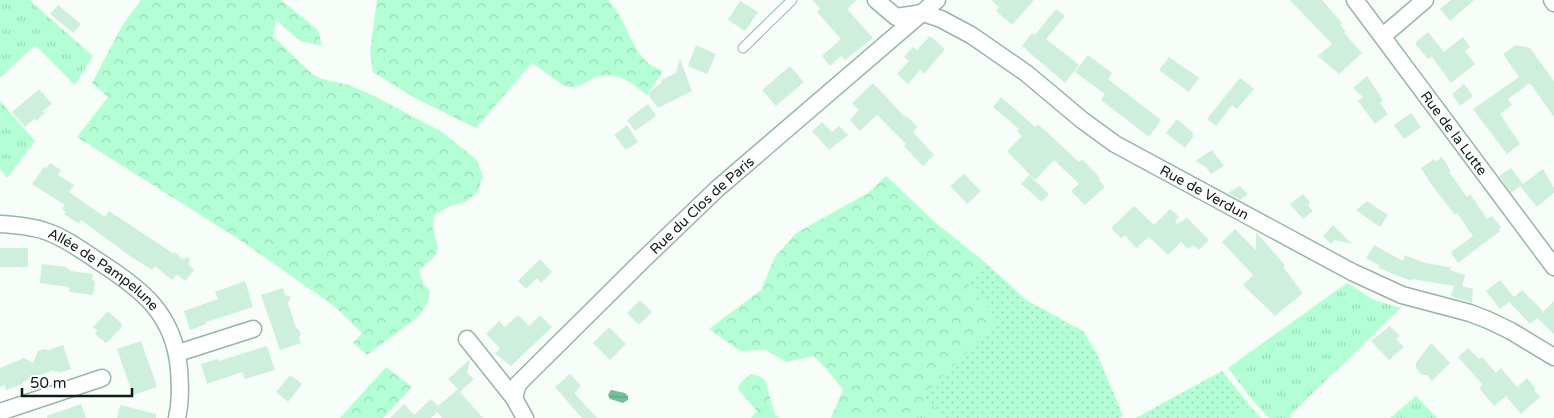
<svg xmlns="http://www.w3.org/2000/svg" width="1554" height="418" font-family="'Varela Round',sans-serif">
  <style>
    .grass { fill: url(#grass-tufts) }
    .forest { fill: url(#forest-crowns) }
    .garden { fill: url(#garden-dots) }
    .water { fill: url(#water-rules) }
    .building { fill: #ceefdc }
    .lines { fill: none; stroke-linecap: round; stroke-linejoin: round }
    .service-casing { stroke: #96b6a4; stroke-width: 11 }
    .minor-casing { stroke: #96b6a4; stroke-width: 19 }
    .service { stroke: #fff; stroke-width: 9 }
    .minor { stroke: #fff; stroke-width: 16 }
    .labels { text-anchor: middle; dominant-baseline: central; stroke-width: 4.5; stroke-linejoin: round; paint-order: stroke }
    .street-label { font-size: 14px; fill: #101c16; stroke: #fff }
  </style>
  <defs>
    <pattern id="grass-tufts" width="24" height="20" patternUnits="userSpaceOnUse" patternTransform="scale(1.25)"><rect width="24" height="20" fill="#b3fed5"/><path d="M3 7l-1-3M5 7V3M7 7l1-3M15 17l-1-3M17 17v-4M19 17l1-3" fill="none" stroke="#99d9b6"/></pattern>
    <pattern id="forest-crowns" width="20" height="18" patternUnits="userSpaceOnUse" patternTransform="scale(1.25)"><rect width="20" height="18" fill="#b3fed5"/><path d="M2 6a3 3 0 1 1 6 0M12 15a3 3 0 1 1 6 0" fill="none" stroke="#99d9b6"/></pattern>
    <pattern id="garden-dots" width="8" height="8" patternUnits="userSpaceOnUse" patternTransform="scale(1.25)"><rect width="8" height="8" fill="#b3fed5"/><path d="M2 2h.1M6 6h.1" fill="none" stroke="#99d9b6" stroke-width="1.8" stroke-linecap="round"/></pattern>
    <pattern id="water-rules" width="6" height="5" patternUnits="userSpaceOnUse" patternTransform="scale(1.25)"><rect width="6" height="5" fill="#74c098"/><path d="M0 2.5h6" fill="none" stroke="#63a482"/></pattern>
  </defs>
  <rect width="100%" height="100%" fill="#f7fdf9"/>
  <!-- grass -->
  <g class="grass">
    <path d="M 0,0 L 29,0 L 93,56 L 75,85 L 35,45 L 0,78 Z"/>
    <path d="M 0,101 L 35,141 L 7,178 L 0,169 Z"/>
    <path d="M 1347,283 L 1374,300 L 1401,308 L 1289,416 L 1291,418 L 1269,418 L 1254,402 L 1228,368 Z"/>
    <path d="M 1416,396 L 1437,418 L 1390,418 Z"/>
    <path d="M 928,400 L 945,418 L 911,418 Z"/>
  </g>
  <!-- forest -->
  <g class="forest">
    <path d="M 141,0 L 281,0 L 318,30 L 322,46 L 300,41 L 276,20 L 273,36 L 312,74 L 322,79 L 349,85 L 374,96 L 442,132 L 476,159 L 483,176 L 477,193 L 467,201 L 450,206 L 434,215 L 433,229 L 438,248 L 434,257 L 419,270 L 423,283 L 430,291 L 427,303 L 419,316 L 367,355 L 353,343 L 362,333 L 334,306 L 243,242 L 77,137 L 108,97 L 92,83 L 122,26 Z"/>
    <path d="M 377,0 L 608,0 C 625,17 630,46 646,61 C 650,66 658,68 663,71 L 647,95 C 630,82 616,69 594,78 C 585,82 580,88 569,87 C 559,85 541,68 532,63 L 476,128 L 413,97 L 373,72 L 370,52 Z"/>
    <path d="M 886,176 L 936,223 L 987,264 L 966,282 L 1000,322 L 923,395 L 928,400 L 911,418 L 831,418 L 843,390 L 829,372 L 814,356 L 786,362 L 766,350 L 740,351 L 709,329 L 761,290 L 775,257 L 796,233 L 868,193 Z"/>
    <path d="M 386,367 L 412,387 L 383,418 L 340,418 Z"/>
    <path d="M 751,374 L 759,376 L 765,380 L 775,415 L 780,418 L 751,418 L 757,411 L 738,389 L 740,383 Z"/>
    <path d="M 1250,406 L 1261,418 L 1232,418 Z"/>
  </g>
  <!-- garden -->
  <g class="garden">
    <path d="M 987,264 L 1026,300 L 1083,331 L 1097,354 L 1123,416 L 1119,418 L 945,418 L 923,395 L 1000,322 L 966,282 Z"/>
    <path d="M 1222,371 L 1250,406 L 1232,418 L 1136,418 Z"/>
  </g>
  <!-- water -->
  <path class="water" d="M 611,390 L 625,393 L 628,396 L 628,400 L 623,403 L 610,399 L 608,395 Z"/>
  <!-- building -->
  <g class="building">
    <path d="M 812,0 L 857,0 L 847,9 L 873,38 L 845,60 L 841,56 L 830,66 L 822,56 L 841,39 L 817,12 L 820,8 Z"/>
    <path d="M 991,0 L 1034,0 L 1012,25 L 996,11 L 999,7 Z"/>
    <path d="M 1290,0 L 1322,0 L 1342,23 L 1340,25 L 1346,32 L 1344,33 L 1362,53 L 1339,74 L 1318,56 L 1332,44 Z"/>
    <path d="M 1451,0 L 1474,0 L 1450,21 L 1440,9 Z"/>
    <path d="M 740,1 L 758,12 L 745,31 L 728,20 Z"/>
    <path d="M 58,5 L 81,24 L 73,33 L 50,14 Z"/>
    <path d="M 1056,9 L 1065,16 L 1046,39 L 1079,65 L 1065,83 L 1022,46 L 1032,33 L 1035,35 Z"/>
    <path d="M 1428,32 L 1444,52 L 1463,37 L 1470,47 L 1465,51 L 1475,64 L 1451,83 L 1432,57 L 1428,59 L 1415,43 Z"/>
    <path d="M 930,36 L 945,49 L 924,74 L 920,70 L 908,84 L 897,74 L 909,61 L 904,57 L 913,47 L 917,50 Z"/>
    <path d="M 696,45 L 716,54 L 707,74 L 688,66 Z"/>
    <path d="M 1516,45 L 1530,48 L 1554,81 L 1554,117 L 1530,83 L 1508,99 L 1512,105 L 1500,114 L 1520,144 L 1507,154 L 1473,109 L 1519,77 L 1503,54 Z"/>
    <path d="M 1088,55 L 1112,73 L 1108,79 L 1161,120 L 1149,137 L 1101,100 L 1105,94 L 1075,72 Z"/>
    <path d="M 1169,57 L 1199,78 L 1189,92 L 1159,70 Z"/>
    <path d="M 680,59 L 692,91 L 658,108 L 648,94 L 662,82 L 661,80 L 676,73 Z"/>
    <path d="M 790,66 L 804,82 L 776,106 L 762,90 Z"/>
    <path d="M 1367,76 L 1383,100 L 1380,103 L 1388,114 L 1375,124 L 1358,101 L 1363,97 L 1353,88 Z"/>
    <path d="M 1240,78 L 1254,89 L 1237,109 L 1232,105 L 1216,126 L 1207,119 Z"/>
    <path d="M 873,83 L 905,117 L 907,116 L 917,127 L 913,132 L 934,155 L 923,166 L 904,146 L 906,144 L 877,115 L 860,131 L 850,120 L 859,110 L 852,103 Z"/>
    <path d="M 1464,84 L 1473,96 L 1460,106 L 1452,94 Z"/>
    <path d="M 39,89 L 52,104 L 43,111 L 45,113 L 36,121 L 34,119 L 25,127 L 12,112 Z"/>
    <path d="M 1001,97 L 1035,127 L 1038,124 L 1079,162 L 1082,159 L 1100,178 L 1099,180 L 1105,187 L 1085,205 L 1071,191 L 1079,184 L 1054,160 L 1035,180 L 1007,151 L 1022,136 L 1017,131 L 1019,129 L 993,107 Z"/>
    <path d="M 648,104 L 656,116 L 635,131 L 627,120 Z"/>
    <path d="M 1411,113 L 1421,127 L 1404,139 L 1394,125 Z"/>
    <path d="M 1177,119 L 1193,133 L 1193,137 L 1185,148 L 1166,133 Z"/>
    <path d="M 822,122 L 832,132 L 839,126 L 848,135 L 829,150 L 812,131 Z"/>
    <path d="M 627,125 L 638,142 L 626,150 L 614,135 Z"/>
    <path d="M 1212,150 L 1224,166 L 1211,174 L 1206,167 L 1195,161 Z"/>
    <path d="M 1442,157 L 1451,171 L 1449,172 L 1467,197 L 1470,194 L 1487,219 L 1492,216 L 1501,227 L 1499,229 L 1500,231 L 1458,263 L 1451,252 L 1473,236 L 1457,213 L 1455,215 L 1431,184 L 1421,168 L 1434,159 L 1435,162 Z"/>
    <path d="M 50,163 L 61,170 L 58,175 L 74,185 L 69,192 L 105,217 L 109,211 L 174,254 L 175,252 L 182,259 L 190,257 L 189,265 L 194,270 L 185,281 L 177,274 L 172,280 L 155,266 L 152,270 L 130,256 L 81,220 L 79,224 L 64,214 L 66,212 L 62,209 L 65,205 L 32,184 L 44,167 L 46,169 Z"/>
    <path d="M 1511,168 L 1523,184 L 1543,169 L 1554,188 L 1554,193 L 1537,207 L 1520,186 L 1511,193 L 1499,176 Z"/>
    <path d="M 964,174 L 981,191 L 967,204 L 950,186 Z"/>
    <path d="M 1029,175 L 1049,194 L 1042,202 L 1021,184 Z"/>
    <path d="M 1240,186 L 1248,194 L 1240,200 L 1228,193 Z"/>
    <path d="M 1303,194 L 1310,202 L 1308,205 L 1313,211 L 1303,219 L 1290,204 Z"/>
    <path d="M 1367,201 L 1388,215 L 1380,227 L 1356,210 Z"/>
    <path d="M 1134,206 L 1154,225 L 1170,209 L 1179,217 L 1175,221 L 1177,224 L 1187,218 L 1209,240 L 1199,250 L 1193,245 L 1189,249 L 1181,242 L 1168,255 L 1149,237 L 1136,248 L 1125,235 L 1121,238 L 1111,228 Z"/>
    <path d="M 1333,225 L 1352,244 L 1335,240 L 1331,244 L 1323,236 Z"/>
    <path d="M 1235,229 L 1256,250 L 1256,232 L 1285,265 L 1283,267 L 1303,293 L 1275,316 L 1243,285 L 1253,275 L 1222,242 Z"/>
    <path d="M 1374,245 L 1403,261 L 1405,255 L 1422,262 L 1452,268 L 1449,270 L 1465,275 L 1462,286 L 1473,289 L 1472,303 L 1451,296 L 1454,286 L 1412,279 L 1411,281 L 1379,268 L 1380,266 L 1366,258 Z"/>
    <rect x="0" y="248" width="28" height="19"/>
    <path d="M 540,259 L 552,272 L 541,283 L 537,278 L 526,289 L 518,281 Z"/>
    <path d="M 42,264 L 67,267 L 66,268 L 70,269 L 70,271 L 93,274 L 92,280 L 95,281 L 93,295 L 70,292 L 69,287 L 40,283 Z"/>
    <path d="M 1500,280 L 1514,297 L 1522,290 L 1543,311 L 1542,313 L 1554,301 L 1554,334 L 1537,318 L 1530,324 L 1509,302 L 1500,309 L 1486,291 Z"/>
    <path d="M 245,281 L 253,307 L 206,322 L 206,324 L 190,330 L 184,311 L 218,299 L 215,292 Z"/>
    <path d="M 283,288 L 285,295 L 291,297 L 288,303 L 296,328 L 299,330 L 301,334 L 299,337 L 301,343 L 280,350 L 261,295 Z"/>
    <path d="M 640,300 L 652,312 L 639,325 L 627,313 Z"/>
    <path d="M 108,311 L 122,324 L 121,328 L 106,343 L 95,334 L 97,331 L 93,327 Z"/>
    <path d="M 518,315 L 529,326 L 540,315 L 552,327 L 511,366 L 495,354 L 500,348 L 486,334 L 499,321 L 505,327 Z"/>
    <path d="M 1390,326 L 1400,336 L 1396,339 L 1404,347 L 1389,360 L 1371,341 Z"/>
    <path d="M 609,327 L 626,344 L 610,360 L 593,343 Z"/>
    <path d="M 141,341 L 157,387 L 133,395 L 117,349 Z"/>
    <path d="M 1431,343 L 1450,363 L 1432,381 L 1427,375 L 1422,375 L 1416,368 L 1416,363 Z"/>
    <path d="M 63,345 L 71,369 L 59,373 L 59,371 L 55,372 L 54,370 L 22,382 L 23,384 L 6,390 L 5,385 L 0,387 L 0,368 L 24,358 L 33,363 L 38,351 L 45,349 L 48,350 Z"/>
    <path d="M 267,346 L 275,370 L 245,379 L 242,372 L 207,384 L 201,364 L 218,359 L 219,361 Z"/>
    <path d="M 1468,348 L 1479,359 L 1482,357 L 1496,373 L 1501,368 L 1517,387 L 1527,378 L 1536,389 L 1534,390 L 1540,397 L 1521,414 L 1506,396 L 1494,406 L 1479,388 L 1483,385 L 1458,357 Z"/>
    <path d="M 470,359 L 467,373 L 474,379 L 460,392 L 483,418 L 442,418 L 437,412 L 431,418 L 390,418 L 404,404 L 414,415 L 431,399 L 438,406 L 458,389 L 448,379 Z"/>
    <path d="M 570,374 L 581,386 L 574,393 L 597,418 L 582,418 L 555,387 Z"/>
    <path d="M 290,375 L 302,384 L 288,402 L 276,392 Z"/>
    <path d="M 81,404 L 86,418 L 47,418 L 47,416 Z"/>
    <path d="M 120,405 L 156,414 L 156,418 L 117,418 Z"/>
  </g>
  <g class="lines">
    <!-- service casing -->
    <g class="service-casing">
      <path id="service" d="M 743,48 L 792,0"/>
    </g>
    <!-- minor casing -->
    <g class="minor-casing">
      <g id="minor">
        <path id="s1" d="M 876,0 L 896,17 L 923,13 L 941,19 L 971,35 L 1026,73 L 1082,120 L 1115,144 L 1352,272 L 1402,295 L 1470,313 L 1488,320 L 1511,331 L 1554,357"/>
        <path id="s2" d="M 1355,0 L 1554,267"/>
        <path d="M 1552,0 L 1554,3"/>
        <path d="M 1383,36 L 1425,0"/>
        <path id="s3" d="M 0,224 C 15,225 31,226 45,231 C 62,236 83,251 98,261 C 142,289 174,314 179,369 C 180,386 181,401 177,418"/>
        <path d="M 467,339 L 514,398"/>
        <path d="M 178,353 L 253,329"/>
        <path d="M 0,412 L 102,378"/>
        <path id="s4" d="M 525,418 L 514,398 L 518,384 L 645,258 L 717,189 L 937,0"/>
      </g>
    </g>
    <!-- service -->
    <use href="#service" class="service"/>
    <!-- minor -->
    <use href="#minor" class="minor"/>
  </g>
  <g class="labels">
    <!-- street labels -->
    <g class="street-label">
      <text stroke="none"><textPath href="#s2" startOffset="166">Rue de la Lutte</textPath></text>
      <text stroke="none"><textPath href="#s1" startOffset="389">Rue de Verdun</textPath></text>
      <text stroke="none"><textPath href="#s4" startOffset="294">Rue du Clos de Paris</textPath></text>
      <text stroke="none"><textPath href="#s3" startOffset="116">Allée de Pampelune</textPath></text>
    </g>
  </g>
  <!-- scale -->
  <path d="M22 388v8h110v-8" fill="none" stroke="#101c16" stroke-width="2.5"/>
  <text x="30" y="388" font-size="15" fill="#101c16" stroke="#ffffff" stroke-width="4" paint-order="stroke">50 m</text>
</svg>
